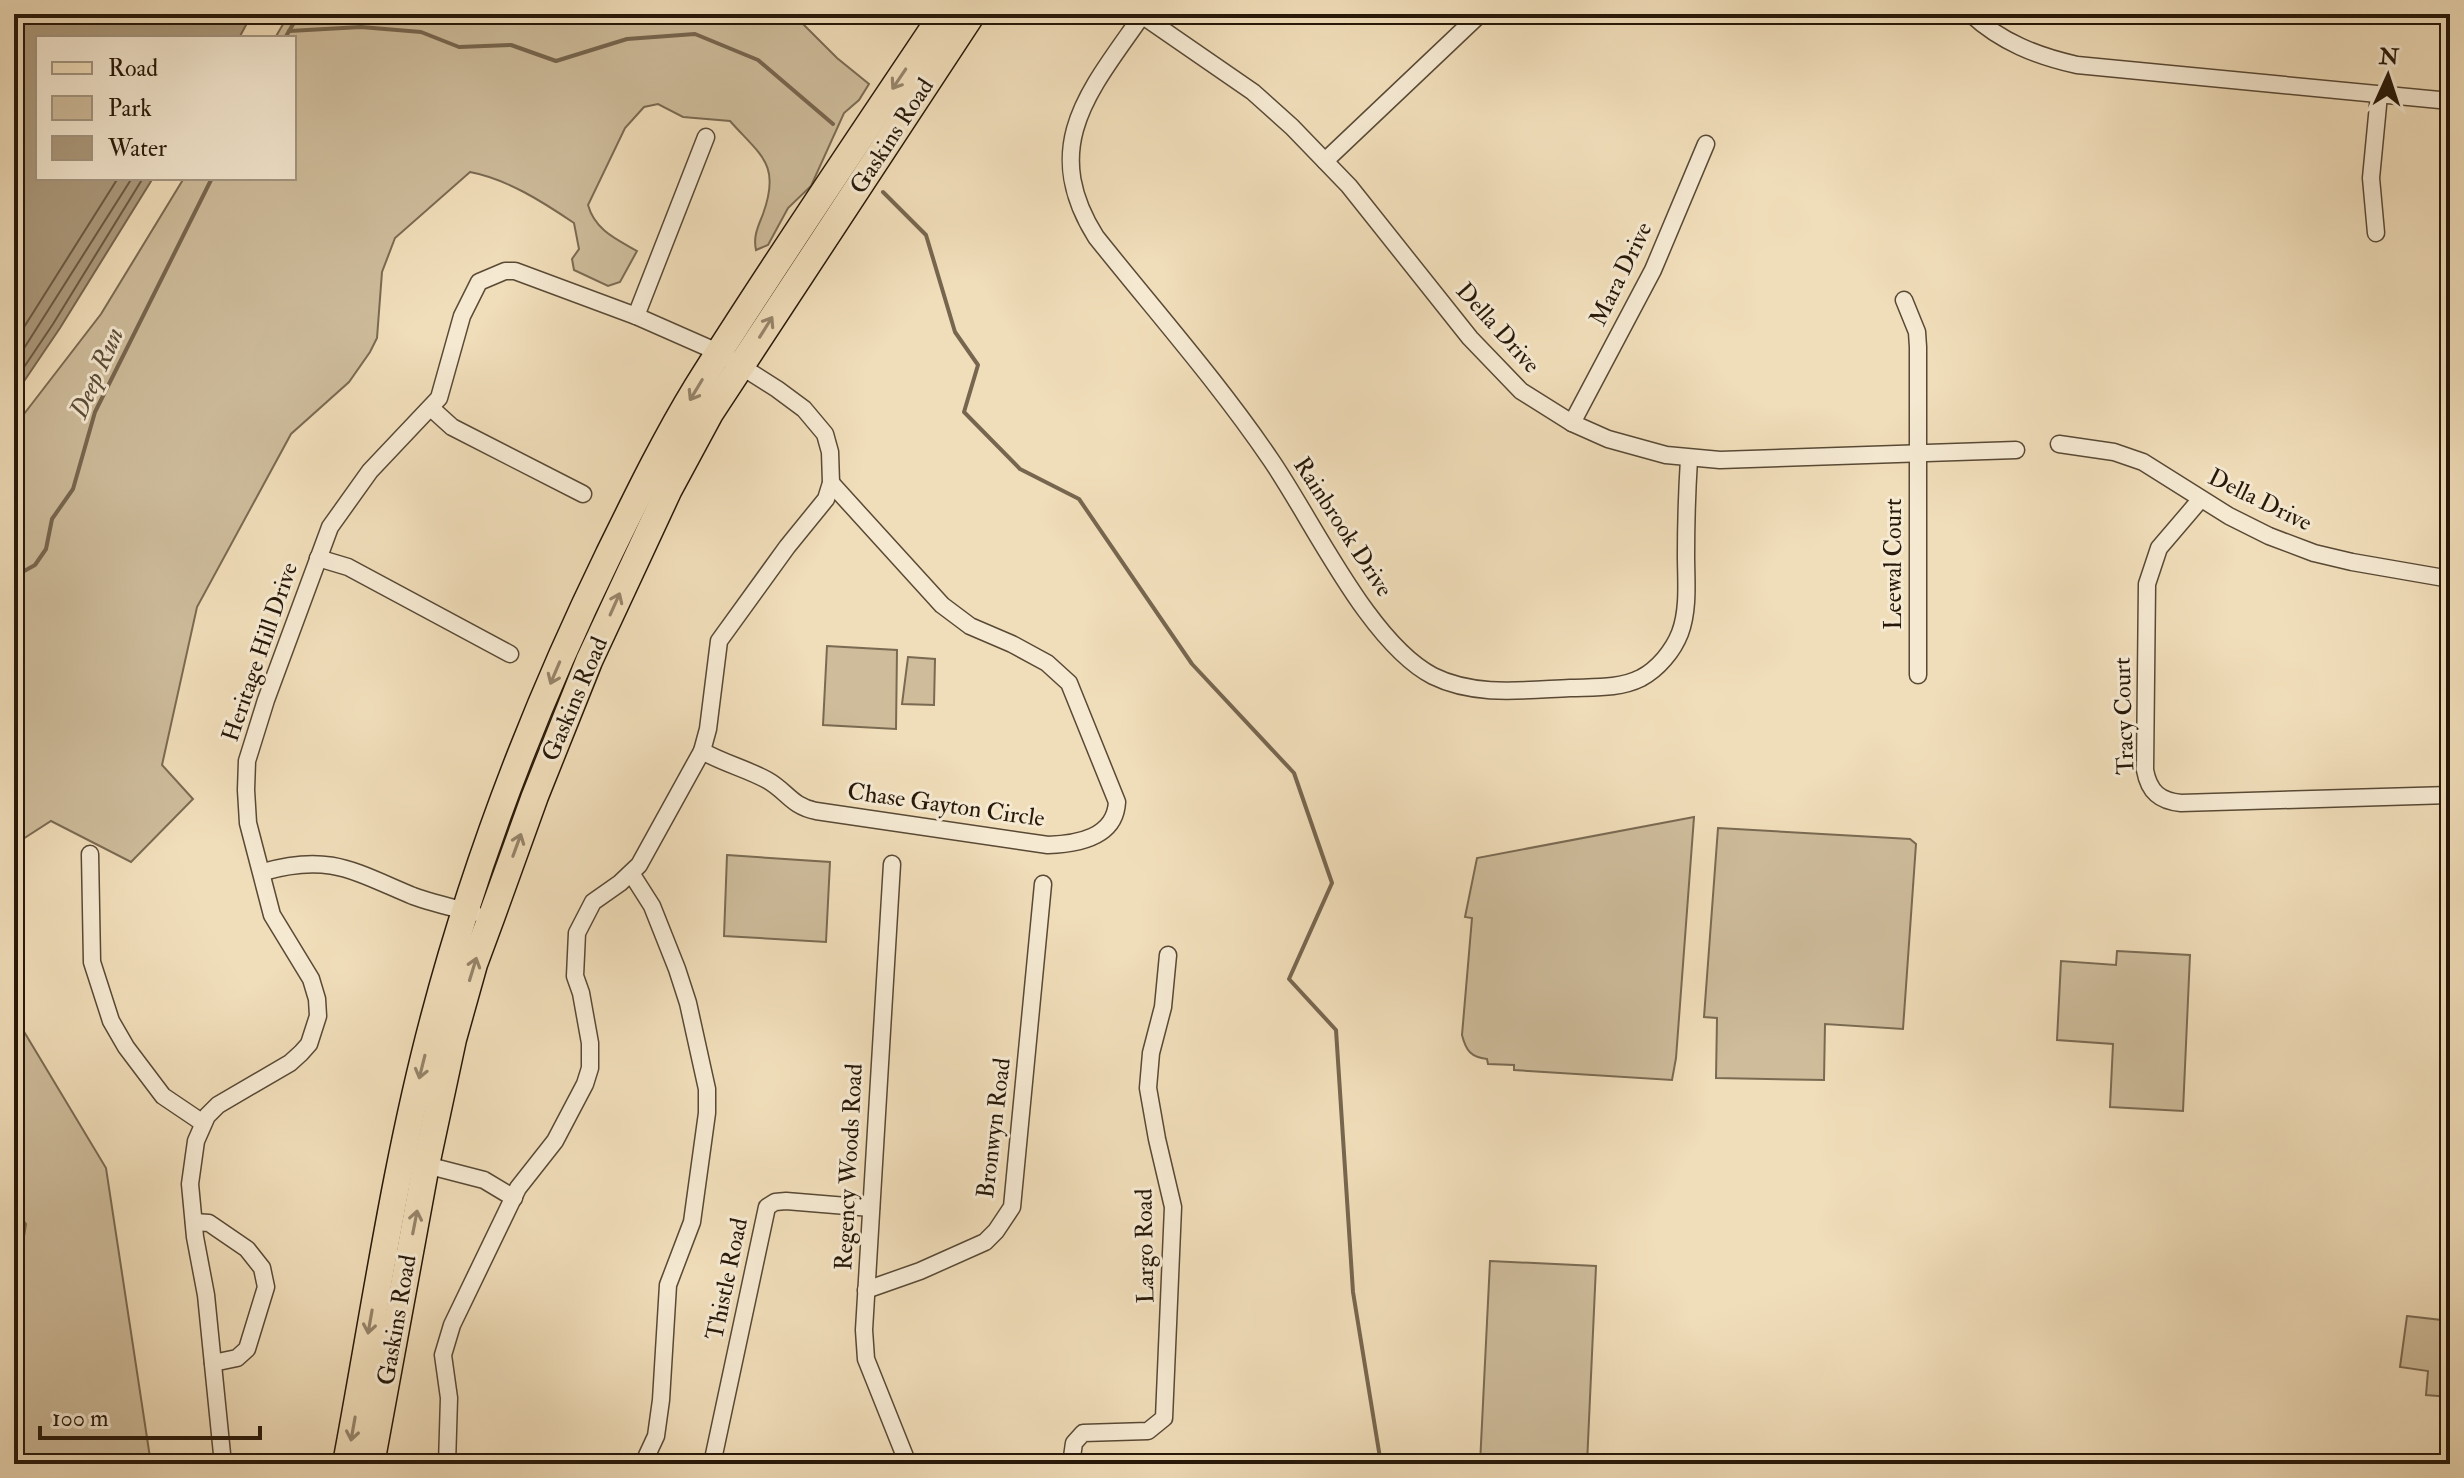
<svg xmlns="http://www.w3.org/2000/svg" width="2464" height="1478" font-family="'IM FELL Double Pica',serif">
  <style>
    .green { fill: #cebc9b; stroke: #7a6a52; stroke-width: 2 }
    .water { fill: #ac9a7d; stroke: #77664f; stroke-width: 2 }
    .lines { fill: none; stroke-linecap: round; stroke-linejoin: round }
    .shore { stroke: #6a5943; stroke-width: 2 }
    .stream { stroke: #77664f; stroke-width: 4 }
    .minor-casing { stroke: #594935; stroke-width: 19 }
    .primary-casing { stroke: #271809; stroke-width: 29 }
    .minor { stroke: #f5e9d2; stroke-width: 16 }
    .primary { stroke: #f0ddb9; stroke-width: 26 }
    .oneway { stroke: #96846a }
    .labels { text-anchor: middle; dominant-baseline: central; stroke-width: 6; stroke-linejoin: round; paint-order: stroke }
    .street-label { font-size: 24px; fill: #271809; stroke: #f5e9d2 }
    .water-label { font-size: 26px; font-style: italic; fill: #5c4c37; stroke: #f5e9d2 }
  </style>
  <rect width="100%" height="100%" fill="#f0ddb9"/>
  <filter id="stains"><feTurbulence type="fractalNoise" baseFrequency=".0025" numOctaves="4"/><feColorMatrix values="0 0 0 0 .2 0 0 0 0 .09 0 0 0 0 .02 0 0 0 .5 -.17"/></filter>
  <radialGradient id="worn" r=".72"><stop offset=".6" stop-color="#630" stop-opacity="0"/><stop offset="1" stop-color="#630" stop-opacity=".3"/></radialGradient>
  <!-- green -->
  <g class="green">
    <path d="M 289,14 L 793,14 L 837,58 L 869,84 L 859,100 L 844,113 L 811,186 L 788,208 L 768,245 L 756,250 C 753,236 758,227 763,214 C 781,164 761,156 730,121 L 683,117 L 658,104 L 644,107 L 625,128 L 588,205 C 595,230 616,239 637,251 L 620,282 L 608,286 L 574,270 L 572,259 L 579,249 L 574,223 C 543,202 507,179 470,172 L 395,238 L 382,272 L 377,338 L 370,352 L 349,382 L 291,434 L 197,607 L 162,765 L 193,799 L 131,862 L 51,821 L 23,839 L 14,1015 L 106,1168 L 151,1464 L 14,1464 L 14,1299 L 26,1224 L 14,1208 L 14,427 L 101,314 L 184,178 L 294,178 L 294,38 L 275,38 Z"/>
    <path d="M 827,646 L 897,650 L 896,729 L 823,725 Z"/>
    <path d="M 908,657 L 935,659 L 934,705 L 902,704 Z"/>
    <path d="M 1694,817 L 1676,1058 L 1672,1080 L 1514,1070 L 1514,1065 L 1488,1064 L 1487,1059 C 1471,1057 1466,1051 1462,1035 L 1472,918 L 1465,917 L 1477,858 Z"/>
    <path d="M 1718,828 L 1910,839 L 1916,844 L 1903,1029 L 1825,1024 L 1824,1080 L 1716,1078 L 1717,1018 L 1704,1017 Z"/>
    <path d="M 727,855 L 830,862 L 826,942 L 724,936 Z"/>
    <path d="M 2117,951 L 2190,955 L 2183,1111 L 2110,1107 L 2113,1044 L 2057,1040 L 2061,961 L 2116,965 Z"/>
    <path d="M 1490,1261 L 1596,1266 L 1587,1464 L 1480,1464 Z"/>
    <path d="M 2407,1316 L 2450,1321 L 2450,1397 L 2426,1395 L 2428,1371 L 2400,1367 Z"/>
  </g>
  <!-- water -->
  <path class="water" d="M 14,14 L 252,14 L 239,38 L 38,38 L 38,178 L 153,178 L 60,328 L 14,396 Z"/>
  <g class="lines">
    <!-- shore -->
    <g class="shore">
      <path d="M 14,343 L 118,178"/>
      <path d="M 14,364 L 132,178"/>
      <path d="M 14,382 L 53,324 L 143,178"/>
    </g>
    <!-- stream -->
    <g class="stream">
      <path d="M 289,31 L 361,27 L 421,32 L 459,47 L 511,45 L 556,61 L 627,39 L 695,34 L 758,60 L 833,124"/>
      <path d="M 285,38 L 299,14"/>
      <path d="M 883,192 L 926,235 L 955,332 L 978,365 L 964,412 L 1020,469 L 1079,499 L 1192,664 L 1294,773 L 1332,883 L 1289,979 L 1336,1030 L 1353,1292 L 1381,1464"/>
      <path d="M 14,574 L 17,575 L 35,565 L 46,549 L 52,519 L 73,489 L 95,412 L 212,178"/>
    </g>
    <!-- minor casing -->
    <g class="minor-casing">
      <g id="minor">
        <path d="M 1140,14 L 1253,92 L 1292,127 L 1349,186 L 1470,338 L 1521,391 L 1572,423 L 1608,439 L 1666,455 L 1720,460 L 2016,450"/>
        <path d="M 1143,14 C 1091,89 1038,145 1096,237 C 1155,311 1218,382 1271,460 C 1313,521 1369,643 1433,676 C 1475,697 1525,690 1570,688 C 1594,687 1619,689 1641,678 C 1658,669 1673,651 1680,633 C 1689,609 1686,580 1686,555 C 1686,523 1687,491 1689,459"/>
        <path d="M 1971,14 C 2001,42 2037,56 2077,65 L 2450,101"/>
        <path d="M 1325,161 L 1479,15"/>
        <path d="M 2376,233 L 2371,178 L 2379,95"/>
        <path d="M 1904,300 L 1917,332 L 1918,347 L 1918,675"/>
        <path d="M 636,316 L 706,137"/>
        <path d="M 431,408 L 452,427 L 583,494"/>
        <path d="M 1572,423 L 1653,270 L 1706,144"/>
        <path d="M 2059,444 L 2114,452 L 2143,462 L 2229,516 L 2269,536 L 2314,553 L 2352,562 L 2450,579"/>
        <path d="M 2200,500 L 2159,548 L 2147,584 L 2145,770 C 2149,792 2160,801 2181,803 L 2450,795"/>
        <path d="M 318,558 L 348,567 L 510,654"/>
        <path d="M 702,751 C 723,763 747,769 767,780 C 787,791 791,806 816,811 L 1048,845 C 1077,844 1115,838 1117,802 L 1069,683 L 1047,663 L 1012,644 L 970,626 L 942,605 L 831,483"/>
        <path d="M 90,854 L 92,962 L 111,1021 L 126,1047 L 163,1096 L 203,1123"/>
        <path d="M 892,864 L 864,1330 L 866,1359 L 908,1464"/>
        <path d="M 263,872 C 329,853 353,871 413,896 C 432,903 454,908 474,913"/>
        <path d="M 631,873 L 652,906 L 677,969 L 688,1003 L 707,1089 L 707,1113 L 692,1222 L 668,1285 L 661,1400 L 656,1436 L 643,1464"/>
        <path d="M 426,1165 L 484,1180 L 514,1198"/>
        <path d="M 194,1222 L 209,1223 L 247,1249 L 262,1268 L 266,1287 L 247,1349 L 237,1358 L 213,1363"/>
        <path d="M 866,1290 L 920,1271 L 985,1242 L 996,1231 L 1012,1207 L 1043,884"/>
        <path d="M 223,1464 L 206,1295 L 195,1237 L 190,1184 L 196,1141 L 207,1116 L 218,1105 L 290,1063 L 301,1053 L 309,1044 L 318,1016 L 317,999 L 311,979 L 272,915 L 248,823 L 246,790 L 247,761 L 266,700 L 330,527 L 370,471 L 439,398 L 462,316 L 479,282 L 505,271 L 515,271 L 636,316 L 720,353 L 777,389 L 804,409 L 825,434 L 830,452 L 831,483 L 826,499 L 787,547 L 719,641 L 708,729 L 702,751 L 639,865 L 620,883 L 593,902 L 577,933 L 575,976 L 581,993 L 590,1043 L 590,1068 L 585,1084 L 555,1141 L 518,1188 L 452,1325 L 443,1355 L 449,1398 L 447,1464"/>
        <path d="M 712,1464 L 767,1207 L 775,1202 L 786,1201 L 871,1208"/>
        <path d="M 1071,1464 L 1074,1443 L 1083,1433 L 1148,1431 L 1164,1418 L 1173,1207 L 1157,1139 L 1148,1088 L 1151,1053 L 1163,1007 L 1168,955"/>
      </g>
    </g>
    <!-- primary casing -->
    <g class="primary-casing">
      <g id="primary">
        <path d="M 346,1464 C 374,1315 395,1165 434,1018 C 476,859 536,704 608,556 C 636,499 664,441 697,387 C 776,261 860,138 943,14"/>
        <path d="M 371,1464 L 426,1165 L 453,1039 L 474,964 L 491,918 L 535,796 L 589,661 L 669,489 L 710,413 L 972,14"/>
      </g>
    </g>
    <!-- minor -->
    <use href="#minor" class="minor"/>
    <!-- primary -->
    <use href="#primary" class="primary"/>
  </g>
  <!-- one-way arrows -->
  <defs><path id="oneway-shaft" d="M-6 0H5M1.5-3L5.5 0L1.5 3" fill="none" stroke-width="1.6" stroke-linecap="round" stroke-linejoin="round" transform="scale(2)"/></defs>
  <g class="oneway">
    <use href="#oneway-shaft" transform="translate(899 79) rotate(124)"/>
    <use href="#oneway-shaft" transform="translate(766 327) rotate(-58)"/>
    <use href="#oneway-shaft" transform="translate(696 390) rotate(121)"/>
    <use href="#oneway-shaft" transform="translate(615 604) rotate(-66)"/>
    <use href="#oneway-shaft" transform="translate(555 673) rotate(113)"/>
    <use href="#oneway-shaft" transform="translate(517 845) rotate(-70)"/>
    <use href="#oneway-shaft" transform="translate(473 969) rotate(-73)"/>
    <use href="#oneway-shaft" transform="translate(422 1067) rotate(104)"/>
    <use href="#oneway-shaft" transform="translate(415 1222) rotate(-79)"/>
    <use href="#oneway-shaft" transform="translate(370 1322) rotate(100)"/>
    <use href="#oneway-shaft" transform="translate(353 1429) rotate(100)"/>
  </g>
  <g class="labels">
    <!-- street labels -->
    <g class="street-label">
      <text transform="translate(892 136) rotate(-57)">Gaskins Road</text>
      <text transform="translate(1621 274) rotate(-64)">Mara Drive</text>
      <text transform="translate(1498 328) rotate(48)">Della Drive</text>
      <text transform="translate(2260 500) rotate(26)">Della Drive</text>
      <text transform="translate(1343 527) rotate(57)">Rainbrook Drive</text>
      <text transform="translate(1893 564) rotate(-90)">Leewal Court</text>
      <text transform="translate(260 652) rotate(-71)">Heritage Hill Drive</text>
      <text transform="translate(575 699) rotate(-67)">Gaskins Road</text>
      <text transform="translate(2124 716) rotate(-92)">Tracy Court</text>
      <text transform="translate(946 805) rotate(8)">Chase Gayton Circle</text>
      <text transform="translate(994 1128) rotate(-83)">Bronwyn Road</text>
      <text transform="translate(849 1167) rotate(-87)">Regency Woods Road</text>
      <text transform="translate(1145 1246) rotate(-91)">Largo Road</text>
      <text transform="translate(727 1279) rotate(-78)">Thistle Road</text>
      <text transform="translate(397 1320) rotate(-80)">Gaskins Road</text>
    </g>
    <!-- water labels -->
    <g class="water-label">
      <text transform="translate(97 373) rotate(-66)">Deep Run</text>
    </g>
  </g>
  <!-- margin -->
  <rect width="2464" height="1478" fill="none" stroke="#f0ddb9" stroke-width="48"/>
  <rect x="16" y="16" width="2432" height="1446" fill="none" stroke="#271809" stroke-width="4"/>
  <rect x="24" y="24" width="2416" height="1430" fill="none" stroke="#271809" stroke-width="2"/>
  <!-- legend -->
  <rect x="36" y="36" width="260" height="144" fill="#f5e9d2" stroke="#a39582" stroke-width="2"/>
  <rect x="52" y="62" width="40" height="12" fill="#f0ddb9" stroke="#a39582" stroke-width="2"/>
  <text x="108" y="76" font-size="24" fill="#271809">Road</text>
  <rect x="52" y="96" width="40" height="24" fill="#cebc9b" stroke="#a39582" stroke-width="2"/>
  <text x="108" y="116" font-size="24" fill="#271809">Park</text>
  <rect x="52" y="136" width="40" height="24" fill="#ac9a7d" stroke="#a39582" stroke-width="2"/>
  <text x="108" y="156" font-size="24" fill="#271809">Water</text>
  <!-- north arrow -->
  <g transform="translate(2388 76) rotate(3)" stroke="#f5e9d2" stroke-width="6" paint-order="stroke">
  <path d="M0-6L14 30L0 20L-14 30Z" fill="#271809"/>
  <text y="-12" font-size="22" font-weight="bold" text-anchor="middle" fill="#271809">N</text>
  </g>
  <!-- scale -->
  <path d="M40 1426v12h220v-12" fill="none" stroke="#271809" stroke-width="4"/>
  <text x="52" y="1426" font-size="24" fill="#271809" stroke="#f5e9d2" stroke-width="6" paint-order="stroke">100 m</text>
  <rect width="100%" height="100%" filter="url(#stains)"/>
  <rect width="100%" height="100%" fill="url(#worn)"/>
</svg>
